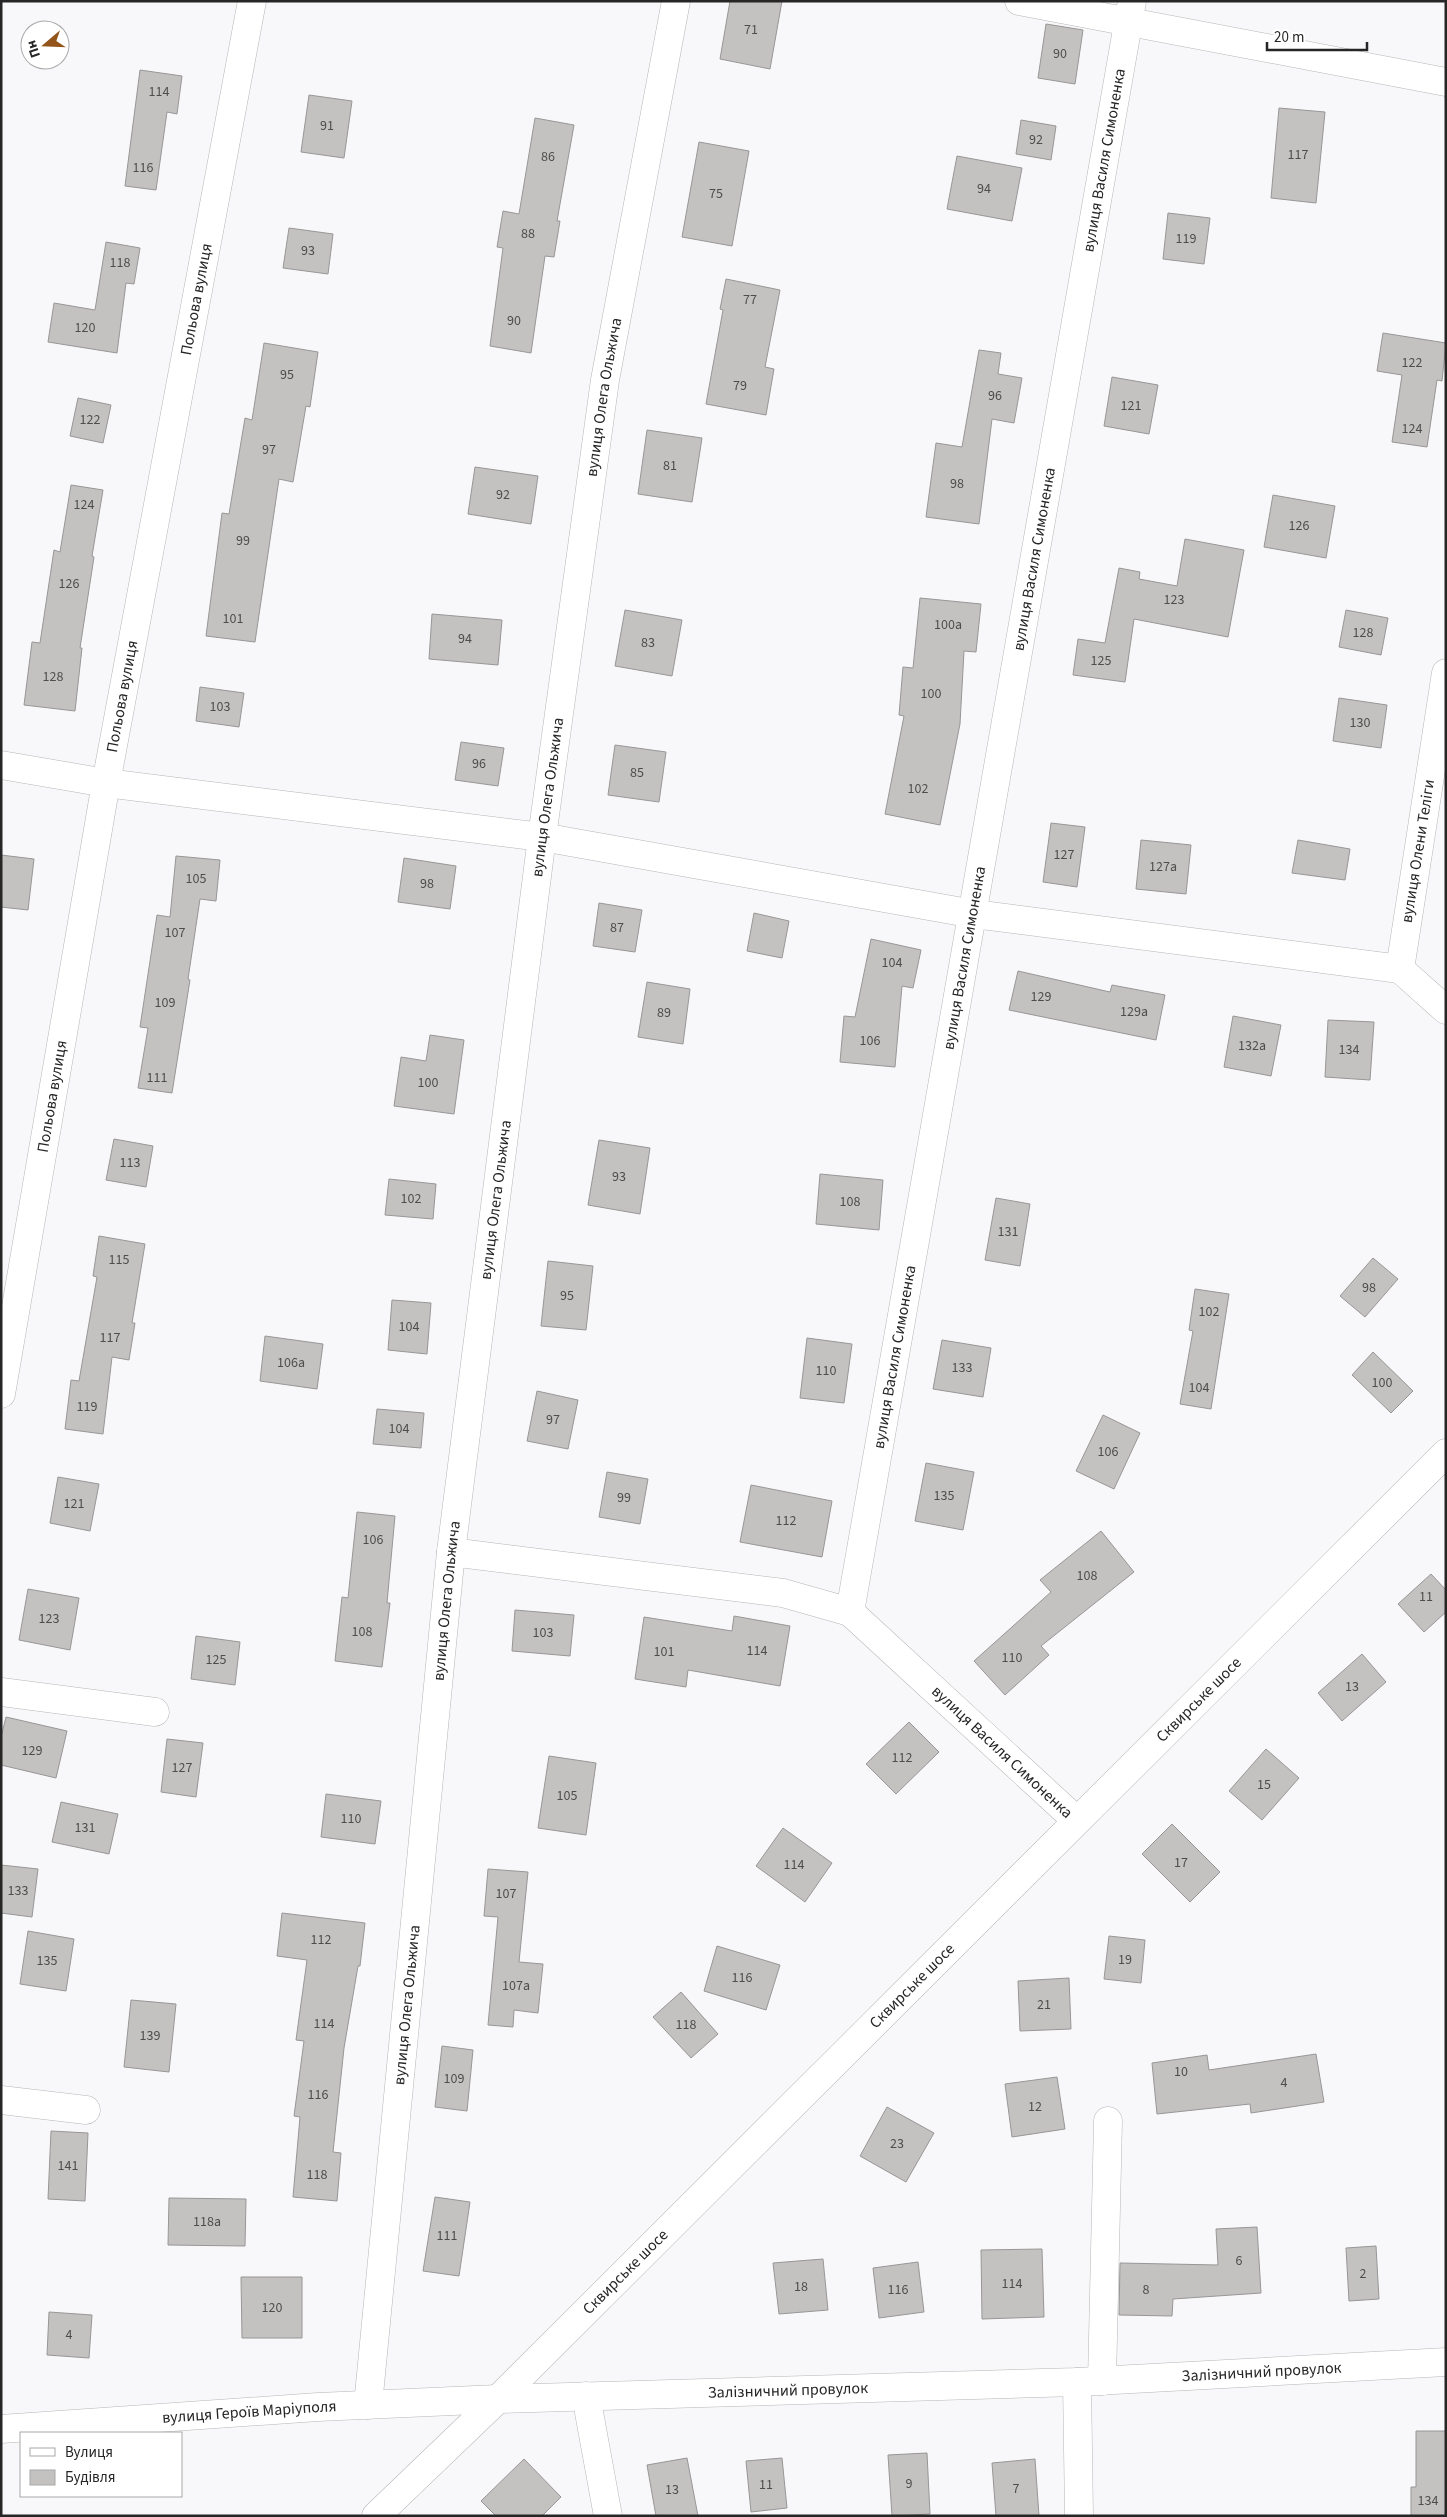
<svg xmlns="http://www.w3.org/2000/svg" width="1447" height="2517" font-family="'Source Sans 3',sans-serif">
  <style>
    .building { fill: #c4c2c1; stroke: #989696 }
    .lines { fill: none; stroke-linecap: round; stroke-linejoin: round }
    .minor-casing { stroke: #b6b6b8; stroke-width: 29 }
    .major-casing { stroke: #b6b6b8; stroke-width: 29 }
    .minor { stroke: #fff; stroke-width: 28 }
    .major { stroke: #fff; stroke-width: 28 }
    .labels { text-anchor: middle; dominant-baseline: central; stroke-width: 5; stroke-linejoin: round; paint-order: stroke }
    .number-label { font-size: 14px; fill: #4e4d4e }
    .street-label { font-size: 16px; fill: #262627; stroke: #fff }
  </style>
  <rect width="100%" height="100%" fill="#f8f8fa"/>
  <!-- building -->
  <g class="building">
    <path d="M 730,1 L 782,1 L 770,69 L 720,59 Z"/>
    <path d="M 1046,24 L 1083,30 L 1075,84 L 1038,78 Z"/>
    <path d="M 140,70 L 182,76 L 177,114 L 167,112 L 156,190 L 125,186 Z"/>
    <path d="M 309,95 L 352,101 L 344,158 L 301,152 Z"/>
    <path d="M 1279,108 L 1325,112 L 1316,203 L 1271,198 Z"/>
    <path d="M 535,118 L 574,125 L 557,221 L 560,221 L 554,257 L 545,256 L 531,353 L 490,346 L 503,248 L 497,247 L 503,211 L 519,214 Z"/>
    <path d="M 1021,120 L 1056,126 L 1051,160 L 1016,154 Z"/>
    <path d="M 699,142 L 749,151 L 732,246 L 682,237 Z"/>
    <path d="M 957,156 L 1022,168 L 1012,221 L 947,209 Z"/>
    <path d="M 1168,213 L 1210,218 L 1204,264 L 1163,259 Z"/>
    <path d="M 289,228 L 333,234 L 328,274 L 283,268 Z"/>
    <path d="M 106,242 L 140,248 L 134,284 L 126,283 L 117,353 L 48,342 L 54,303 L 95,310 Z"/>
    <path d="M 726,279 L 780,290 L 765,367 L 774,369 L 766,415 L 706,404 L 723,310 L 720,309 Z"/>
    <path d="M 1383,333 L 1446,343 L 1442,381 L 1437,380 L 1427,447 L 1392,442 L 1402,375 L 1377,371 Z"/>
    <path d="M 264,343 L 318,352 L 310,407 L 306,406 L 293,482 L 279,479 L 255,642 L 206,636 L 222,513 L 229,514 L 245,418 L 252,420 Z"/>
    <path d="M 979,350 L 1001,353 L 998,374 L 1022,378 L 1014,423 L 992,419 L 979,524 L 926,517 L 936,443 L 962,447 Z"/>
    <path d="M 1112,377 L 1158,385 L 1149,434 L 1104,426 Z"/>
    <path d="M 78,398 L 111,405 L 103,443 L 70,436 Z"/>
    <path d="M 647,430 L 702,438 L 692,502 L 638,494 Z"/>
    <path d="M 475,467 L 538,476 L 531,524 L 468,514 Z"/>
    <path d="M 71,485 L 103,490 L 92,556 L 94,557 L 80,648 L 82,648 L 75,711 L 24,705 L 32,642 L 40,643 L 54,550 L 60,552 Z"/>
    <path d="M 1273,495 L 1335,506 L 1326,558 L 1264,547 Z"/>
    <path d="M 1185,539 L 1244,550 L 1228,637 L 1134,619 L 1125,682 L 1073,675 L 1078,639 L 1105,643 L 1119,568 L 1140,572 L 1139,579 L 1177,586 Z"/>
    <path d="M 920,598 L 981,604 L 976,652 L 964,651 L 960,724 L 940,825 L 885,814 L 904,716 L 899,715 L 903,667 L 913,668 Z"/>
    <path d="M 625,610 L 682,620 L 672,676 L 615,666 Z"/>
    <path d="M 1346,610 L 1388,618 L 1381,655 L 1339,647 Z"/>
    <path d="M 432,614 L 502,620 L 498,665 L 429,659 Z"/>
    <path d="M 200,687 L 244,693 L 239,727 L 196,721 Z"/>
    <path d="M 1339,698 L 1387,705 L 1381,748 L 1333,741 Z"/>
    <path d="M 461,742 L 504,748 L 498,786 L 455,780 Z"/>
    <path d="M 615,745 L 666,752 L 659,802 L 608,795 Z"/>
    <path d="M 1051,823 L 1085,827 L 1077,887 L 1043,882 Z"/>
    <path d="M 1141,840 L 1191,845 L 1186,894 L 1136,889 Z"/>
    <path d="M 1298,840 L 1350,849 L 1345,880 L 1292,873 Z"/>
    <path d="M 1,855 L 34,859 L 28,910 L 1,907 Z"/>
    <path d="M 176,856 L 220,860 L 216,901 L 200,899 L 188,979 L 190,980 L 172,1093 L 138,1088 L 148,1028 L 140,1027 L 157,915 L 170,917 Z"/>
    <path d="M 404,858 L 456,866 L 450,909 L 398,902 Z"/>
    <path d="M 599,903 L 642,910 L 635,952 L 593,946 Z"/>
    <path d="M 754,913 L 789,921 L 782,958 L 747,951 Z"/>
    <path d="M 871,939 L 921,950 L 913,988 L 902,986 L 895,1067 L 840,1062 L 844,1016 L 855,1017 Z"/>
    <path d="M 1018,971 L 1110,992 L 1112,985 L 1165,995 L 1156,1040 L 1009,1010 Z"/>
    <path d="M 647,982 L 690,989 L 683,1044 L 638,1037 Z"/>
    <path d="M 1233,1016 L 1281,1025 L 1271,1076 L 1224,1067 Z"/>
    <path d="M 1328,1020 L 1374,1022 L 1370,1080 L 1325,1077 Z"/>
    <path d="M 430,1035 L 464,1040 L 454,1114 L 394,1106 L 401,1057 L 426,1061 Z"/>
    <path d="M 114,1139 L 153,1146 L 146,1187 L 106,1180 Z"/>
    <path d="M 599,1140 L 650,1148 L 640,1214 L 588,1205 Z"/>
    <path d="M 820,1174 L 883,1180 L 879,1230 L 816,1224 Z"/>
    <path d="M 389,1179 L 436,1184 L 433,1219 L 385,1215 Z"/>
    <path d="M 996,1198 L 1030,1204 L 1020,1266 L 985,1260 Z"/>
    <path d="M 99,1236 L 145,1244 L 132,1323 L 135,1323 L 129,1360 L 112,1357 L 103,1434 L 65,1429 L 71,1380 L 79,1381 L 97,1277 L 93,1276 Z"/>
    <path d="M 1373,1258 L 1398,1279 L 1365,1317 L 1340,1296 Z"/>
    <path d="M 548,1261 L 593,1266 L 586,1330 L 541,1326 Z"/>
    <path d="M 1195,1289 L 1229,1294 L 1211,1409 L 1180,1404 L 1193,1331 L 1189,1330 Z"/>
    <path d="M 392,1300 L 431,1303 L 427,1354 L 388,1350 Z"/>
    <path d="M 265,1336 L 323,1344 L 317,1389 L 260,1381 Z"/>
    <path d="M 807,1338 L 852,1344 L 844,1403 L 800,1398 Z"/>
    <path d="M 942,1340 L 991,1348 L 983,1397 L 933,1389 Z"/>
    <path d="M 1373,1352 L 1413,1391 L 1391,1413 L 1352,1375 Z"/>
    <path d="M 537,1391 L 578,1400 L 568,1449 L 527,1441 Z"/>
    <path d="M 377,1409 L 424,1413 L 421,1448 L 373,1444 Z"/>
    <path d="M 1103,1415 L 1140,1433 L 1114,1489 L 1076,1471 Z"/>
    <path d="M 926,1463 L 974,1472 L 963,1530 L 915,1521 Z"/>
    <path d="M 607,1472 L 648,1479 L 640,1524 L 599,1517 Z"/>
    <path d="M 58,1477 L 99,1484 L 90,1531 L 50,1523 Z"/>
    <path d="M 751,1485 L 832,1501 L 822,1557 L 740,1542 Z"/>
    <path d="M 357,1512 L 395,1516 L 387,1603 L 390,1603 L 382,1667 L 335,1661 L 342,1597 L 348,1598 Z"/>
    <path d="M 1101,1531 L 1134,1572 L 1041,1646 L 1049,1655 L 1005,1695 L 974,1661 L 1051,1592 L 1040,1580 Z"/>
    <path d="M 1431,1574 L 1446,1590 L 1446,1612 L 1424,1632 L 1398,1604 Z"/>
    <path d="M 28,1589 L 79,1598 L 70,1650 L 19,1640 Z"/>
    <path d="M 515,1610 L 574,1615 L 570,1656 L 512,1651 Z"/>
    <path d="M 734,1616 L 790,1626 L 780,1686 L 688,1670 L 686,1687 L 635,1679 L 644,1617 L 732,1631 Z"/>
    <path d="M 196,1636 L 240,1642 L 235,1685 L 191,1679 Z"/>
    <path d="M 1362,1654 L 1386,1682 L 1342,1721 L 1318,1693 Z"/>
    <path d="M 6,1717 L 67,1731 L 56,1778 L 1,1765 L 1,1737 Z"/>
    <path d="M 909,1722 L 939,1752 L 896,1794 L 866,1764 Z"/>
    <path d="M 167,1739 L 203,1743 L 196,1797 L 161,1792 Z"/>
    <path d="M 1266,1749 L 1299,1778 L 1262,1820 L 1229,1791 Z"/>
    <path d="M 549,1756 L 596,1763 L 586,1835 L 538,1828 Z"/>
    <path d="M 326,1794 L 381,1801 L 375,1844 L 321,1837 Z"/>
    <path d="M 61,1802 L 118,1814 L 109,1854 L 52,1842 Z"/>
    <path d="M 1172,1824 L 1220,1872 L 1190,1902 L 1142,1854 Z"/>
    <path d="M 783,1828 L 832,1863 L 805,1902 L 756,1866 Z"/>
    <path d="M 1,1865 L 38,1869 L 32,1917 L 1,1913 Z"/>
    <path d="M 488,1869 L 528,1872 L 519,1962 L 543,1964 L 538,2013 L 514,2010 L 513,2027 L 488,2025 L 498,1917 L 484,1916 Z"/>
    <path d="M 282,1913 L 365,1923 L 360,1966 L 358,1966 L 344,2048 L 333,2152 L 341,2153 L 337,2201 L 293,2197 L 300,2117 L 294,2116 L 304,2041 L 296,2040 L 307,1960 L 277,1956 Z"/>
    <path d="M 28,1931 L 74,1939 L 66,1991 L 20,1984 Z"/>
    <path d="M 1109,1936 L 1145,1940 L 1141,1983 L 1104,1979 Z"/>
    <path d="M 717,1946 L 780,1965 L 766,2010 L 704,1991 Z"/>
    <path d="M 1069,1978 L 1071,2029 L 1020,2031 L 1018,1981 Z"/>
    <path d="M 681,1992 L 718,2034 L 691,2058 L 653,2017 Z"/>
    <path d="M 131,2000 L 176,2004 L 169,2072 L 124,2067 Z"/>
    <path d="M 442,2046 L 473,2050 L 467,2111 L 435,2107 Z"/>
    <path d="M 1316,2054 L 1324,2102 L 1251,2113 L 1250,2104 L 1157,2114 L 1152,2063 L 1207,2055 L 1209,2070 Z"/>
    <path d="M 1057,2077 L 1065,2129 L 1012,2137 L 1005,2084 Z"/>
    <path d="M 887,2107 L 934,2133 L 906,2182 L 860,2156 Z"/>
    <path d="M 51,2131 L 88,2133 L 85,2201 L 48,2199 Z"/>
    <path d="M 435,2197 L 470,2202 L 459,2276 L 423,2271 Z"/>
    <path d="M 169,2198 L 246,2199 L 245,2246 L 168,2245 Z"/>
    <path d="M 1257,2227 L 1261,2293 L 1173,2299 L 1172,2316 L 1119,2315 L 1120,2263 L 1218,2265 L 1216,2229 Z"/>
    <path d="M 1376,2246 L 1379,2299 L 1349,2301 L 1346,2248 Z"/>
    <path d="M 1042,2249 L 1044,2317 L 982,2319 L 981,2250 Z"/>
    <path d="M 823,2259 L 828,2310 L 779,2314 L 773,2263 Z"/>
    <path d="M 918,2262 L 924,2312 L 879,2318 L 873,2268 Z"/>
    <path d="M 241,2277 L 302,2277 L 302,2338 L 242,2338 Z"/>
    <path d="M 49,2312 L 92,2315 L 89,2358 L 47,2355 Z"/>
    <path d="M 1416,2431 L 1446,2431 L 1446,2516 L 1411,2516 L 1411,2487 L 1416,2487 Z"/>
    <path d="M 927,2453 L 930,2514 L 892,2516 L 888,2455 Z"/>
    <path d="M 687,2458 L 698,2516 L 656,2516 L 647,2465 Z"/>
    <path d="M 782,2458 L 787,2508 L 751,2512 L 746,2461 Z"/>
    <path d="M 524,2459 L 561,2497 L 542,2516 L 496,2516 L 481,2501 Z"/>
    <path d="M 1035,2459 L 1039,2516 L 996,2516 L 992,2463 Z"/>
  </g>
  <g class="lines">
    <!-- minor casing -->
    <g class="minor-casing">
      <g id="minor">
        <path d="M 1019,1 L 1446,82"/>
        <path d="M 1446,673 L 1400,969 L 1446,1010"/>
        <path d="M 1,765 L 106,783 L 542,837 L 974,914 L 1400,969"/>
        <path id="s1" d="M 1,1394 L 106,783 L 252,1"/>
        <path d="M 451,1552 L 783,1593 L 850,1612"/>
        <path d="M 1,1692 L 155,1712"/>
        <path id="s2" d="M 1076,1820 L 850,1612 L 1132,1"/>
        <path d="M 1,2100 L 86,2110"/>
        <path d="M 1102,2381 L 1108,2121"/>
        <path d="M 1077,2382 L 1079,2516"/>
        <path d="M 586,2396 L 608,2516"/>
        <path id="s3" d="M 368,2405 L 451,1552 L 542,837 L 605,380 L 676,1"/>
        <path id="s4" d="M 1,2429 L 318,2407 L 498,2399 L 1077,2382 L 1446,2362"/>
      </g>
    </g>
    <!-- major casing -->
    <g class="major-casing">
      <g id="major">
        <path id="s5" d="M 376,2516 L 498,2399 L 1446,1453"/>
      </g>
    </g>
    <!-- minor -->
    <use href="#minor" class="minor"/>
    <!-- major -->
    <use href="#major" class="major"/>
  </g>
  <g class="labels">
    <!-- number labels -->
    <g class="number-label">
      <text x="751" y="30">71</text>
      <text x="1060" y="54">90</text>
      <text x="159" y="92">114</text>
      <text x="327" y="126">91</text>
      <text x="1036" y="140">92</text>
      <text x="1298" y="155">117</text>
      <text x="548" y="157">86</text>
      <text x="143" y="168">116</text>
      <text x="984" y="189">94</text>
      <text x="716" y="194">75</text>
      <text x="528" y="234">88</text>
      <text x="1186" y="239">119</text>
      <text x="308" y="251">93</text>
      <text x="120" y="263">118</text>
      <text x="750" y="300">77</text>
      <text x="514" y="321">90</text>
      <text x="85" y="328">120</text>
      <text x="1412" y="363">122</text>
      <text x="287" y="375">95</text>
      <text x="740" y="386">79</text>
      <text x="995" y="396">96</text>
      <text x="1131" y="406">121</text>
      <text x="90" y="420">122</text>
      <text x="1412" y="429">124</text>
      <text x="269" y="450">97</text>
      <text x="670" y="466">81</text>
      <text x="957" y="484">98</text>
      <text x="503" y="495">92</text>
      <text x="84" y="505">124</text>
      <text x="1299" y="526">126</text>
      <text x="243" y="541">99</text>
      <text x="69" y="584">126</text>
      <text x="1174" y="600">123</text>
      <text x="233" y="619">101</text>
      <text x="948" y="625">100а</text>
      <text x="1363" y="633">128</text>
      <text x="465" y="639">94</text>
      <text x="648" y="643">83</text>
      <text x="1101" y="661">125</text>
      <text x="53" y="677">128</text>
      <text x="931" y="694">100</text>
      <text x="220" y="707">103</text>
      <text x="1360" y="723">130</text>
      <text x="479" y="764">96</text>
      <text x="637" y="773">85</text>
      <text x="918" y="789">102</text>
      <text x="1064" y="855">127</text>
      <text x="1163" y="867">127а</text>
      <text x="196" y="879">105</text>
      <text x="427" y="884">98</text>
      <text x="617" y="928">87</text>
      <text x="175" y="933">107</text>
      <text x="892" y="963">104</text>
      <text x="1041" y="997">129</text>
      <text x="165" y="1003">109</text>
      <text x="1134" y="1012">129а</text>
      <text x="664" y="1013">89</text>
      <text x="870" y="1041">106</text>
      <text x="1252" y="1046">132а</text>
      <text x="1349" y="1050">134</text>
      <text x="157" y="1078">111</text>
      <text x="428" y="1083">100</text>
      <text x="130" y="1163">113</text>
      <text x="619" y="1177">93</text>
      <text x="411" y="1199">102</text>
      <text x="850" y="1202">108</text>
      <text x="1008" y="1232">131</text>
      <text x="119" y="1260">115</text>
      <text x="1369" y="1288">98</text>
      <text x="567" y="1296">95</text>
      <text x="1209" y="1312">102</text>
      <text x="409" y="1327">104</text>
      <text x="110" y="1338">117</text>
      <text x="291" y="1363">106а</text>
      <text x="962" y="1368">133</text>
      <text x="826" y="1371">110</text>
      <text x="1382" y="1383">100</text>
      <text x="1199" y="1388">104</text>
      <text x="87" y="1407">119</text>
      <text x="553" y="1420">97</text>
      <text x="399" y="1429">104</text>
      <text x="1108" y="1452">106</text>
      <text x="944" y="1496">135</text>
      <text x="624" y="1498">99</text>
      <text x="74" y="1504">121</text>
      <text x="786" y="1521">112</text>
      <text x="373" y="1540">106</text>
      <text x="1087" y="1576">108</text>
      <text x="1426" y="1597">11</text>
      <text x="49" y="1619">123</text>
      <text x="362" y="1632">108</text>
      <text x="543" y="1633">103</text>
      <text x="757" y="1651">114</text>
      <text x="664" y="1652">101</text>
      <text x="1012" y="1658">110</text>
      <text x="216" y="1660">125</text>
      <text x="1352" y="1687">13</text>
      <text x="32" y="1751">129</text>
      <text x="902" y="1758">112</text>
      <text x="182" y="1768">127</text>
      <text x="1264" y="1785">15</text>
      <text x="567" y="1796">105</text>
      <text x="351" y="1819">110</text>
      <text x="85" y="1828">131</text>
      <text x="1181" y="1863">17</text>
      <text x="794" y="1865">114</text>
      <text x="18" y="1891">133</text>
      <text x="506" y="1894">107</text>
      <text x="321" y="1940">112</text>
      <text x="1125" y="1960">19</text>
      <text x="47" y="1961">135</text>
      <text x="742" y="1978">116</text>
      <text x="516" y="1986">107а</text>
      <text x="1044" y="2005">21</text>
      <text x="324" y="2024">114</text>
      <text x="686" y="2025">118</text>
      <text x="150" y="2036">139</text>
      <text x="1181" y="2072">10</text>
      <text x="454" y="2079">109</text>
      <text x="1284" y="2083">4</text>
      <text x="318" y="2095">116</text>
      <text x="1035" y="2107">12</text>
      <text x="897" y="2144">23</text>
      <text x="68" y="2166">141</text>
      <text x="317" y="2175">118</text>
      <text x="207" y="2222">118а</text>
      <text x="447" y="2236">111</text>
      <text x="1239" y="2261">6</text>
      <text x="1363" y="2274">2</text>
      <text x="1012" y="2284">114</text>
      <text x="801" y="2287">18</text>
      <text x="898" y="2290">116</text>
      <text x="1146" y="2290">8</text>
      <text x="272" y="2308">120</text>
      <text x="69" y="2335">4</text>
      <text x="909" y="2484">9</text>
      <text x="766" y="2485">11</text>
      <text x="1016" y="2489">7</text>
      <text x="672" y="2490">13</text>
      <text x="1428" y="2501">134</text>
    </g>
    <!-- street labels -->
    <g class="street-label">
      <text stroke="none"><textPath href="#s2" startOffset="1781">вулиця Василя Симоненка</textPath></text>
      <text stroke="none"><textPath href="#s1" startOffset="1112">Польова вулиця</textPath></text>
      <text stroke="none"><textPath href="#s3" startOffset="2022">вулиця Олега Ольжича</textPath></text>
      <text stroke="none"><textPath href="#s2" startOffset="1376">вулиця Василя Симоненка</textPath></text>
      <text stroke="none"><textPath href="#s1" startOffset="708">Польова вулиця</textPath></text>
      <text stroke="none"><textPath href="#s3" startOffset="1618">вулиця Олега Ольжича</textPath></text>
      <text transform="translate(1418 851) rotate(-81)">вулиця Олени Теліги</text>
      <text stroke="none"><textPath href="#s2" startOffset="971">вулиця Василя Симоненка</textPath></text>
      <text stroke="none"><textPath href="#s1" startOffset="302">Польова вулиця</textPath></text>
      <text stroke="none"><textPath href="#s3" startOffset="1212">вулиця Олега Ольжича</textPath></text>
      <text stroke="none"><textPath href="#s2" startOffset="566">вулиця Василя Симоненка</textPath></text>
      <text stroke="none"><textPath href="#s3" startOffset="808">вулиця Олега Ольжича</textPath></text>
      <text stroke="none"><textPath href="#s5" startOffset="1159">Сквирське шосе</textPath></text>
      <text transform="translate(1002 1752) rotate(43)">вулиця Василя Симоненка</text>
      <text stroke="none"><textPath href="#s5" startOffset="754">Сквирське шосе</textPath></text>
      <text stroke="none"><textPath href="#s3" startOffset="402">вулиця Олега Ольжича</textPath></text>
      <text stroke="none"><textPath href="#s5" startOffset="349">Сквирське шосе</textPath></text>
      <text stroke="none"><textPath href="#s4" startOffset="1262">Залізничний провулок</textPath></text>
      <text stroke="none"><textPath href="#s4" startOffset="788">Залізничний провулок</textPath></text>
      <text stroke="none"><textPath href="#s4" startOffset="249">вулиця Героїв Маріуполя</textPath></text>
    </g>
  </g>
  <!-- border -->
  <rect width="1447" height="2517" fill="none" stroke="#262627" stroke-width="5"/>
  <!-- legend -->
  <rect x="20" y="2432" width="162" height="65" fill="#ffffff" stroke="#a8a8a9"/>
  <rect x="30" y="2448" width="25" height="8" fill="#ffffff" stroke="#a8a8a9"/>
  <text x="65" y="2457" font-size="15" fill="#262627">Вулиця</text>
  <rect x="30" y="2470" width="25" height="15" fill="#c4c2c1" stroke="#a8a8a9"/>
  <text x="65" y="2482" font-size="15" fill="#262627">Будівля</text>
  <!-- north arrow -->
  <g transform="translate(45 45) rotate(251)"><circle r="24" fill="#ffffff" stroke="#a8a8a9"/>
  <path d="M0-4L9 19L0 12L-9 19Z" fill="#93551b"/>
  <text y="-8" font-size="14" font-weight="bold" text-anchor="middle" fill="#262627">Пн</text>
  </g>
  <!-- scale -->
  <path d="M1267 42v8h100v-8" fill="none" stroke="#262627" stroke-width="2.5"/>
  <text x="1274" y="42" font-size="15" fill="#262627" stroke="#ffffff" stroke-width="4" paint-order="stroke">20 m</text>
</svg>
